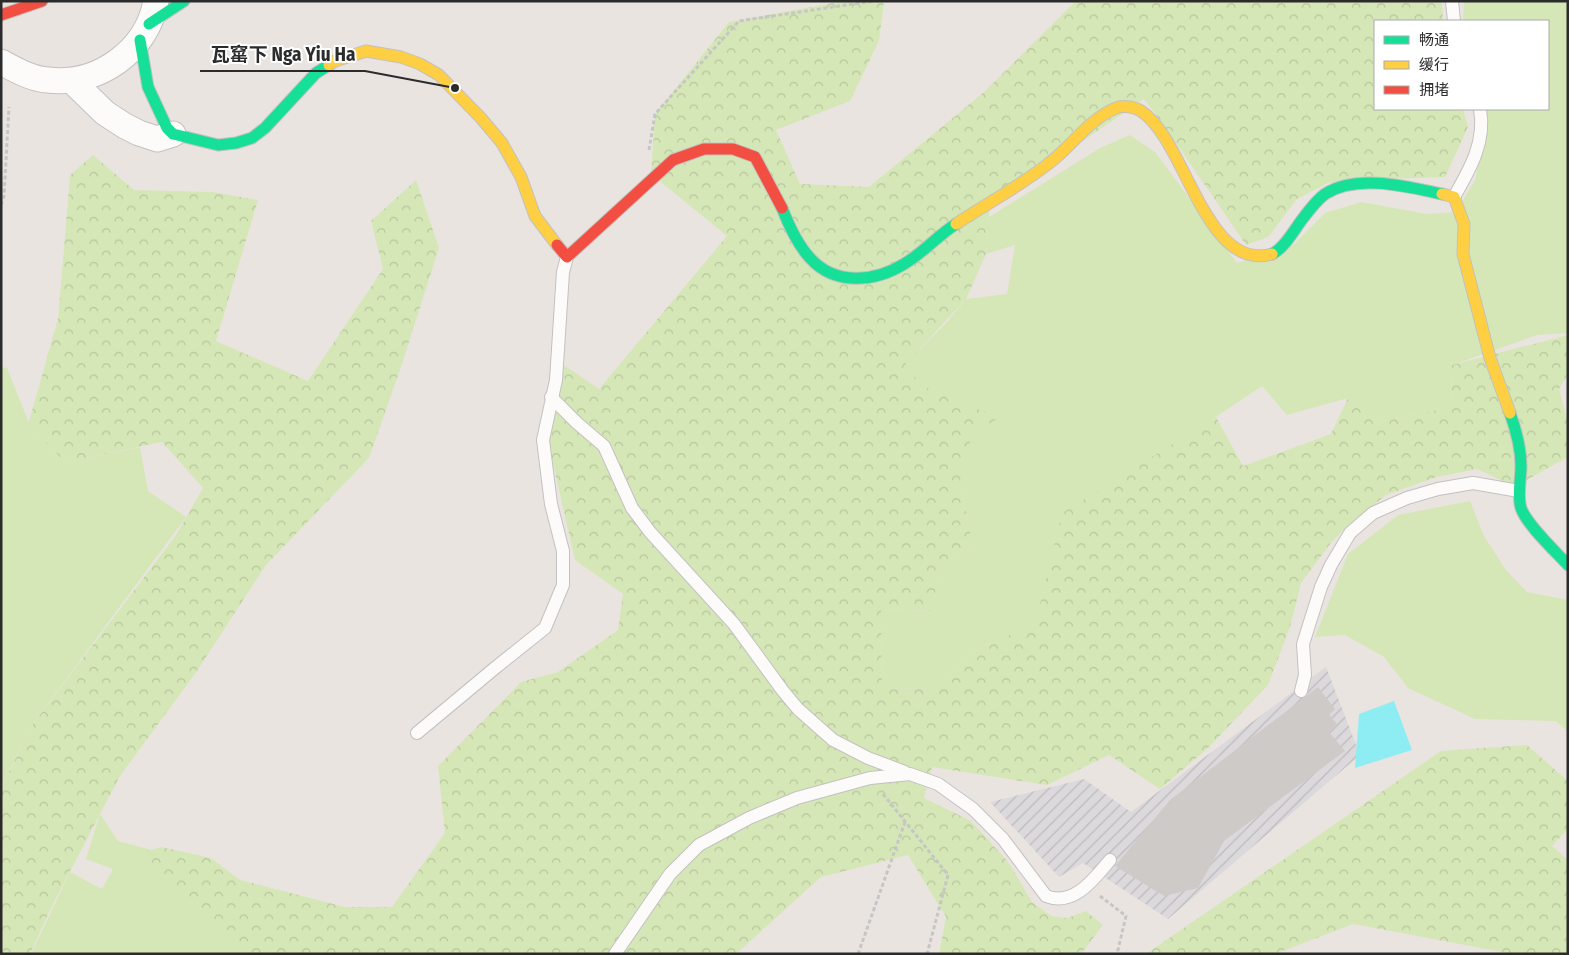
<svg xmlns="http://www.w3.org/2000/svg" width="1569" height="955" viewBox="0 0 1569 955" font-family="'Fira Sans Condensed','Noto Sans SC',sans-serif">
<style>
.industrial{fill:url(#industrial-furrows)}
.grass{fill:#d5e7b6}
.forest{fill:url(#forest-crowns)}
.water{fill:#8eedf2}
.building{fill:#cecac7}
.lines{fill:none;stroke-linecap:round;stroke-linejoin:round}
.lane-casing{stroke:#c3c1c2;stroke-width:14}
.street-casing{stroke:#c3c1c2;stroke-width:27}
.fast-casing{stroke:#c3c1c2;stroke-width:13}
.slow-casing{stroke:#c3c1c2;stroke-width:13}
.jam-casing{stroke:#c3c1c2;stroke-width:13}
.path{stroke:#c6c6c6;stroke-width:3;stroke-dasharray:4 2.5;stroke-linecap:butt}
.lane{stroke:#fcfbfa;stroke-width:12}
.street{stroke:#fcfbfa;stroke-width:25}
.fast{stroke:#16e098;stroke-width:11}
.slow{stroke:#ffcf43;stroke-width:11}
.jam{stroke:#f24e42;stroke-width:11}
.leader{fill:none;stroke:#2b2b2b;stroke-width:2}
.callout-dot{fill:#2b2b2b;stroke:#fff;stroke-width:2}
.callout-label{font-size:19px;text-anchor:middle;font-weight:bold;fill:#2b2b2b;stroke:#fff;stroke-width:4;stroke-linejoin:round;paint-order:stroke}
</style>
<defs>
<pattern id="industrial-furrows" width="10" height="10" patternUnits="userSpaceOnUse" patternTransform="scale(1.25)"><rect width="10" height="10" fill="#dcd9dc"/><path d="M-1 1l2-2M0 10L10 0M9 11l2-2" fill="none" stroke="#bdbabd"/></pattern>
<pattern id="forest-crowns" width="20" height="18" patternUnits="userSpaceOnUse" patternTransform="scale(1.25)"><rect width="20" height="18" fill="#d5e7b6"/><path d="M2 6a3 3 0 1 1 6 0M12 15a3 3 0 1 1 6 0" fill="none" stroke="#b7c69d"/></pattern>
</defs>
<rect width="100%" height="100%" fill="#eae4e0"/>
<!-- industrial -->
<polygon class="industrial" points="1326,667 1360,755 1168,919 1083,863 1059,877 990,802 1084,779 1131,812"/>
<!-- grass -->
<g class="grass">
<polygon points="1464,1 1568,1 1568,333 1537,335 1452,365 1451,407 1375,423 1348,398 1287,415 1262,386 1147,463 1054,570 1035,625 980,647 931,689 882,688 881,609 931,611 942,565 973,548 960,481 932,394 903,366 948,321 966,299 1007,294 1015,245 986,254 989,217 1100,148 1130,135 1156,153 1237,263 1294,244 1325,213 1361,202 1427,214 1456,212 1475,180 1487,122 1483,109 1548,109 1548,21 1463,21"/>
<polygon points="1,367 7,368 31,428 65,462 140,447 148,491 186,517 33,724 1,787"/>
<polygon points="1470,501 1484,536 1506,570 1527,592 1568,600 1568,732 1556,721 1475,719 1408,688 1384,657 1345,635 1315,637 1348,554 1398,515"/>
<polygon points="100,814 118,841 152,850 308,954 31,954 70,872 102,889 113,869 86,859"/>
</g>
<!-- forest -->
<g class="forest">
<polygon points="843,1 884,1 879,41 850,101 776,130 800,184 869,187 983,93 1076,1 1442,1 1443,21 1375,21 1375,109 1463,109 1468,127 1445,177 1356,180 1328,183 1297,199 1268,237 1246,245 1165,127 1144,99 990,205 986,254 966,299 904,366 925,387 999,418 972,434 960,481 973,548 942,565 931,611 881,609 882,688 931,689 980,647 1035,625 1062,513 1216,417 1243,466 1331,434 1348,398 1375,423 1451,407 1452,365 1568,335 1568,374 1559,389 1568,423 1568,457 1523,482 1509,484 1477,469 1437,477 1386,495 1345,528 1330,544 1301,583 1290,627 1268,685 1207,749 1160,789 1109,755 1047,785 932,767 924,798 971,821 1009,863 1032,902 1051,916 1067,918 1086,911 1103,925 1081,954 939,954 946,917 908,855 821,877 736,954 251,954 193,907 133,855 161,847 211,858 240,880 345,907 392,907 445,833 438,766 521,682 558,672 618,630 623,594 575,560 549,446 561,363 599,389 727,236 651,174 655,114 729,22"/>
<polygon points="93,155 134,190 213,192 258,200 216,341 308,381 383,269 371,221 416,180 439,248 401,367 369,458 266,565 197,671 120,776 53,904 30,954 1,954 1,788 33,724 176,535 203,488 162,442 65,462 28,425 58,319 70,175"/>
<polygon points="1527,745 1568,781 1568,829 1552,846 1568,860 1568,954 1513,954 1353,924 1275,954 1146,954 1441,751"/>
</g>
<!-- water -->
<polygon class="water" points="1394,701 1412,750 1355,768 1359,714"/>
<!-- building -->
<polygon class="building" points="1318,687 1335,709 1329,715 1337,724 1329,732 1345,751 1224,841 1198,888 1164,896 1115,866 1170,800"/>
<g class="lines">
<defs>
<g id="lane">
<polyline points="1452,1 1454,21"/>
<path d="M1454,197c16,-28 32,-55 26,-88"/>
<polyline points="551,397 577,423 604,446 632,508 650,532 734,624 783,691 798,709 833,740 868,758 905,772"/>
<polyline points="1301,691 1305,675 1303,644 1321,587 1331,565 1350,533 1373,513 1407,498 1438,489 1473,483 1519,491"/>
<polyline points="417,733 495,668 545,628 563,585 563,551 551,504 543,440 556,380 563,272 567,257"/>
<path d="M615,954l55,-80 29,-29 50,-27 48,-20 73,-20 40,-4 28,10 35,25 30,30 43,57c28,11 48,-17 64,-36"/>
</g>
<g id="street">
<path d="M1,62c15,8 30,17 47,18 50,6 99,-29 108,-79"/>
<polyline points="72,81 105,113 125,126 139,133 157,139 173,134"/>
</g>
<g id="fast">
<polyline points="149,24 184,1"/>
<polyline points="140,40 148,87 167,128 173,134 218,145 236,143 252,138 265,128 316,73 329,65"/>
<path d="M782,208c7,18 15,36 28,50 25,28 65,24 94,6 19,-11 33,-28 52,-40"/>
<path d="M1272,254c13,-6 23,-26 32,-37 6,-8 13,-17 21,-23 32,-21 84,-7 117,0"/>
<path d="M1510,413c6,17 11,35 11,53 0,14 -4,29 0,42 5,16 35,44 47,57"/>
</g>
<g id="slow">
<polyline points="329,65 335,61 366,51 401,57 420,64 439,75 480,117 502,143 521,177 535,216 557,245"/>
<polyline points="1442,194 1454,197 1464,224 1463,254 1490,358 1510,413"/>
<path d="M956,224c30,-20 64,-38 92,-60 23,-17 41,-45 68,-56 7,-3 19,-1 25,3 45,29 64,162 131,143"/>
</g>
<g id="jam">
<polyline points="1,15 42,1"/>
<polyline points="557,245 567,257 673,160 704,149 733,149 755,157 782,208"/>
</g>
</defs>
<!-- lane casing -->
<use href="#lane" class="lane-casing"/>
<!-- street casing -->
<use href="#street" class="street-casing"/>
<!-- fast casing -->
<use href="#fast" class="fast-casing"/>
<!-- slow casing -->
<use href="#slow" class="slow-casing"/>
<!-- jam casing -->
<use href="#jam" class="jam-casing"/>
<!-- path -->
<g class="path">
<polyline points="649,150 655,114 739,21 873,1"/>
<polyline points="1,205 4,196 9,107"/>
<polyline points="883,794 948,875 927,954"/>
<polyline points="1100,896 1126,916 1117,954"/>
<polyline points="858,954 905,822"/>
</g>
<!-- lane -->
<use href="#lane" class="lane"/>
<!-- street -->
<use href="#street" class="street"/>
<!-- fast -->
<use href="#fast" class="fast"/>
<!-- slow -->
<use href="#slow" class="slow"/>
<!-- jam -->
<use href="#jam" class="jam"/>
</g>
<!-- callouts -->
<path class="leader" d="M455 88L365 71H200"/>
<circle class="callout-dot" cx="455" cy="88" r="5"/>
<g class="callout-label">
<text x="283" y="61">瓦窰下 Nga Yiu Ha</text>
</g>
<!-- border -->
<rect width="1569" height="955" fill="none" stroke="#2b2b2b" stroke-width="5"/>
<!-- legend -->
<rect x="1374" y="20" width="175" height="90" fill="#ffffff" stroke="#aaaaaa"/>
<rect x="1384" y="36" width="25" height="8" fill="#16e098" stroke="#aaaaaa"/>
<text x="1419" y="45" font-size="15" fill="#2b2b2b">畅通</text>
<rect x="1384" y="61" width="25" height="8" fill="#ffcf43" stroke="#aaaaaa"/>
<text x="1419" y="70" font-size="15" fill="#2b2b2b">缓行</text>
<rect x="1384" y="86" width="25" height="8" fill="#f24e42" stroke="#aaaaaa"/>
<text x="1419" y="95" font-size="15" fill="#2b2b2b">拥堵</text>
</svg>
